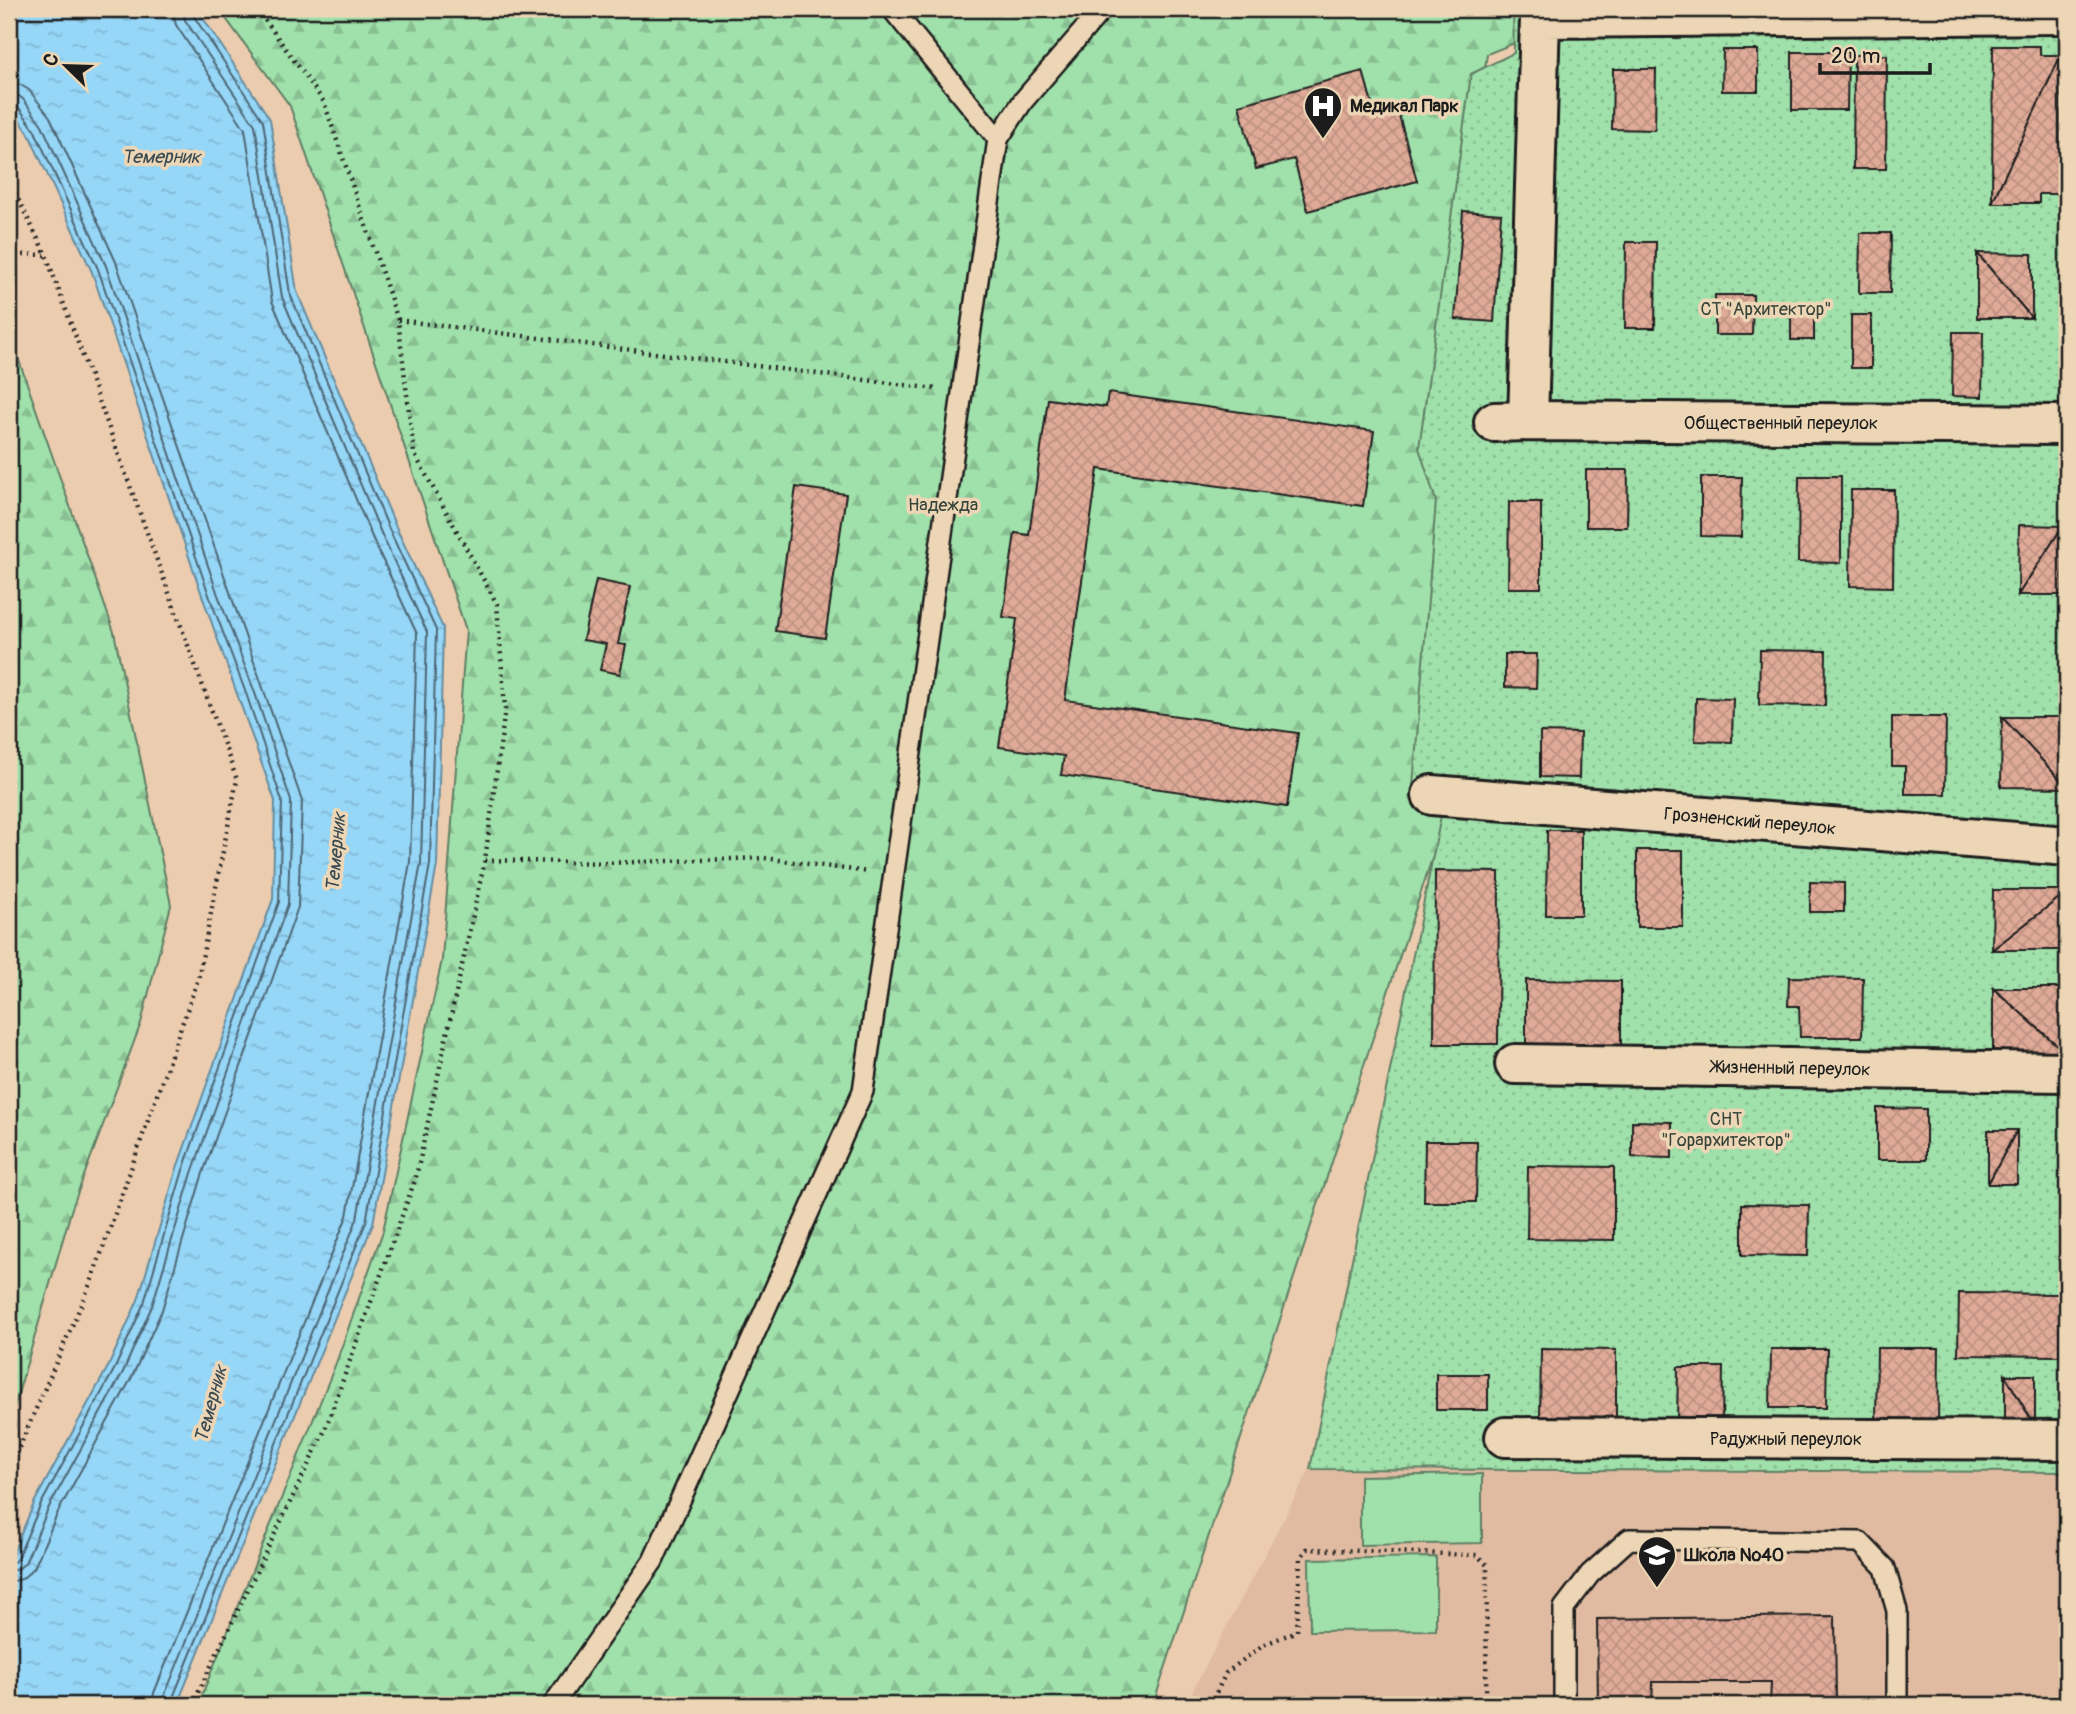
<svg xmlns="http://www.w3.org/2000/svg" width="2076" height="1714" viewBox="0 0 2076 1714" font-family="Pangolin,sans-serif">
<style>
.built{fill:#e0bba2}
.green{fill:#a0e1ab;stroke:#5e7e64;stroke-width:2}
.forest{fill:url(#forest-firs);stroke:#5e7e64;stroke-width:2}
.garden{fill:url(#garden-dots);stroke:#5e7e64;stroke-width:2}
.water{fill:url(#water-ripples);stroke:#658c9f;stroke-width:2}
.lines{fill:none;stroke-linecap:round;stroke-linejoin:round}
.shore{stroke:#4d6674;stroke-width:2}
.building{fill:url(#building-cross-hatch);stroke:#1c1c1c;stroke-width:2}
.service-casing{stroke:#1c1c1c;stroke-width:24}
.minor-casing{stroke:#1c1c1c;stroke-width:44}
.path{stroke:#1c1c1c;stroke-width:4.5;stroke-dasharray:2 5;stroke-linecap:butt}
.service{stroke:#ecd6b5;stroke-width:19}
.minor{stroke:#ecd6b5;stroke-width:38}
.labels{text-anchor:middle;stroke-width:7;stroke-linejoin:round;paint-order:stroke}
.poi-label{font-size:18px;font-weight:bold;fill:#1c1c1c;stroke:#ecd6b5;text-anchor:start}
.park-label{font-size:18px;fill:#364339;stroke:#ecd6b5}
.street-label{font-size:18px;fill:#1c1c1c;stroke:#ecd6b5}
.water-label{font-size:19px;font-style:italic;fill:#3a4a53;stroke:#ecd6b5}
</style>
<defs>
<pattern id="forest-firs" width="22" height="20" patternUnits="userSpaceOnUse" patternTransform="scale(1.75)"><rect width="22" height="20" fill="#a0e1ab"/><path d="M5 1l3.5 6h-7zM16 11l3.5 6h-7z" fill="#89c093"/></pattern>
<pattern id="garden-dots" width="8" height="8" patternUnits="userSpaceOnUse" patternTransform="scale(1.75)"><rect width="8" height="8" fill="#a0e1ab"/><path d="M2 2h.1M6 6h.1" fill="none" stroke="#89c093" stroke-width="1.8" stroke-linecap="round"/></pattern>
<pattern id="water-ripples" width="26" height="14" patternUnits="userSpaceOnUse" patternTransform="scale(1.75)"><rect width="26" height="14" fill="#96d6f7"/><path d="M2 4q2-2 4 0t4 0M15 11q2-2 4 0t4 0" fill="none" stroke="#81b7d3"/></pattern>
<pattern id="building-cross-hatch" width="8" height="8" patternUnits="userSpaceOnUse" patternTransform="scale(1.75)"><rect width="8" height="8" fill="#dfaa98"/><path d="M0 0l8 8M0 8l8-8" fill="none" stroke="#bf9282"/></pattern>
</defs>
<rect width="100%" height="100%" fill="#ecccaf"/>
<filter id="ink" filterUnits="userSpaceOnUse"><feTurbulence type="fractalNoise" baseFrequency=".0143" numOctaves="2"/><feDisplacementMap in="SourceGraphic" scale="14" xChannelSelector="R" yChannelSelector="G"/><feConvolveMatrix kernelMatrix="1 2 1 2 8 2 1 2 1" color-interpolation-filters="sRGB"/></filter>
<g filter="url(#ink)">
<!-- built -->
<polygon class="built" points="1310,1469 2067,1472 2067,1705 1185,1705"/>
<!-- green -->
<g class="green">
<polygon points="1482,1474 1482,1543 1360,1545 1360,1476"/>
<polygon points="1436,1557 1436,1630 1310,1631 1309,1559"/>
</g>
<!-- forest -->
<g class="forest">
<polygon points="219,9 1550,9 1527,38 1487,54 1431,441 1442,485 1447,813 1153,1705 198,1705 336,1363 383,1231 442,960 466,630 290,106"/>
<polygon points="9,332 114,632 171,905 141,1023 72,1208 9,1425"/>
</g>
<!-- garden -->
<polygon class="garden" points="1513,9 2067,9 2067,1472 1310,1469 1442,811 1413,786 1436,501 1419,448 1471,74 1514,53"/>
<!-- water -->
<polygon class="water" points="9,9 197,9 270,119 297,292 396,527 443,628 437,865 373,1224 177,1705 9,1705 9,1562 35,1501 109,1365 138,1300 177,1168 273,899 275,801 204,601 92,272 28,132 9,106"/>
<g class="lines">
<!-- shore -->
<g class="shore">
<polyline points="9,83 19,84 29,90 50,117 116,262 302,801 298,907 202,1176 162,1310 132,1377 58,1512 34,1568 22,1579 9,1582"/>
<polyline points="9,94 16,94 23,99 42,125 106,266 218,595 255,693 291,801 288,904 192,1173 152,1306 123,1372 49,1507 25,1563 18,1569 9,1571"/>
<polyline points="9,102 17,105 34,129 98,269 210,598 247,696 282,801 279,902 183,1170 144,1303 115,1368 41,1504 18,1557 14,1562 9,1562"/>
<polyline points="152,1705 154,1693 347,1216 410,862 417,634 372,537 272,301 245,129 176,25 172,9"/>
<polyline points="163,1705 164,1697 357,1219 421,863 427,632 381,533 282,297 255,125 185,20 182,9"/>
<polyline points="171,1705 172,1700 366,1222 430,864 436,630 389,529 290,294 263,121 193,15 191,9"/>
</g>
</g>
<!-- building -->
<g class="building">
<polygon points="1993,46 2040,46 2040,55 2061,55 1992,203"/>
<polygon points="1723,50 1758,50 1758,91 1722,91"/>
<polygon points="1792,52 1848,52 1847,110 1792,110"/>
<polygon points="1854,55 1887,55 1886,169 1853,169"/>
<polygon points="2061,55 2060,194 2039,194 2039,203 1992,203"/>
<polygon points="1613,69 1656,69 1655,130 1612,129"/>
<polygon points="1363,71 1375,114 1397,108 1417,181 1308,211 1294,159 1256,169 1239,105"/>
<polygon points="1463,211 1501,214 1494,322 1455,319"/>
<polygon points="1860,233 1891,233 1890,293 1859,293"/>
<polygon points="1626,242 1656,242 1655,328 1625,328"/>
<polygon points="1977,253 2032,318 1977,318"/>
<polygon points="1977,253 2032,254 2032,318"/>
<polygon points="1715,295 1753,295 1752,335 1715,335"/>
<polygon points="1791,310 1814,311 1814,340 1791,340"/>
<rect x="1851" y="315" width="20" height="53"/>
<polygon points="1953,332 1983,332 1982,397 1952,396"/>
<polygon points="1108,393 1374,431 1363,506 1098,469 1065,700 1298,733 1287,807 1061,775 1064,756 999,747 1017,619 1003,617 1015,533 1029,535 1048,399 1106,407"/>
<polygon points="1586,470 1628,470 1627,527 1586,527"/>
<polygon points="1799,476 1841,476 1841,563 1798,562"/>
<polygon points="1701,477 1742,477 1741,537 1701,536"/>
<polygon points="796,487 846,494 825,638 775,631"/>
<polygon points="1851,490 1894,490 1893,587 1850,586"/>
<polygon points="1509,502 1541,502 1541,588 1508,588"/>
<polygon points="2019,525 2063,526 2018,595"/>
<polygon points="2063,526 2062,595 2018,595"/>
<polygon points="596,580 630,587 618,644 626,645 620,674 600,670 606,644 583,640"/>
<polygon points="1760,650 1826,651 1825,706 1759,705"/>
<polygon points="1505,654 1537,654 1536,688 1505,687"/>
<polygon points="1696,698 1733,699 1732,742 1695,741"/>
<polygon points="1892,717 1946,717 1945,794 1905,794 1905,766 1892,766"/>
<polygon points="2002,717 2067,787 2067,788 2001,787"/>
<polygon points="2002,717 2067,717 2067,787"/>
<polygon points="1540,732 1580,733 1579,778 1540,777"/>
<polygon points="1547,830 1581,830 1581,915 1546,915"/>
<rect x="1637" y="850" width="46" height="77"/>
<polygon points="1435,871 1499,872 1498,1044 1434,1044"/>
<polygon points="1810,882 1844,883 1844,912 1810,912"/>
<polygon points="1993,890 2067,890 2067,892 1992,950"/>
<polygon points="2067,892 2067,950 1992,950"/>
<polygon points="1789,977 1863,978 1862,1037 1800,1037 1799,1006 1788,1006"/>
<polygon points="1526,980 1621,981 1621,1047 1526,1047"/>
<polygon points="1993,988 2066,1053 1993,1053"/>
<polygon points="1993,988 2067,988 2066,1053"/>
<polygon points="1877,1108 1926,1109 1926,1160 1877,1160"/>
<polygon points="1632,1121 1672,1122 1672,1158 1632,1157"/>
<polygon points="1988,1130 2017,1130 1988,1184"/>
<polygon points="2017,1130 2017,1184 1988,1184"/>
<polygon points="1425,1141 1477,1141 1476,1202 1424,1202"/>
<polygon points="1528,1166 1614,1167 1614,1240 1527,1239"/>
<polygon points="1742,1204 1809,1205 1808,1256 1742,1255"/>
<polygon points="1959,1293 2061,1294 2060,1356 1958,1355"/>
<polygon points="1877,1348 1939,1348 1938,1424 1876,1423"/>
<polygon points="1541,1349 1616,1350 1616,1419 1540,1419"/>
<polygon points="1771,1349 1827,1349 1826,1408 1770,1408"/>
<polygon points="1678,1367 1723,1367 1722,1424 1677,1424"/>
<rect x="1436" y="1374" width="52" height="36"/>
<polygon points="2005,1375 2035,1426 2005,1426"/>
<polygon points="2005,1375 2035,1375 2035,1426"/>
<polygon points="1835,1616 1836,1705 1770,1705 1771,1682 1653,1682 1652,1705 1598,1705 1597,1619"/>
</g>
<g class="lines">
<defs>
<g id="service">
<polyline points="892,9 998,139"/>
<polyline points="553,1705 653,1561 863,1091 998,139 1023,101 1102,9"/>
<polyline points="1564,1705 1564,1608 1590,1574 1629,1539 1860,1542 1885,1568 1897,1611 1897,1705"/>
</g>
<g id="minor">
<polyline points="1528,421 1540,18 2067,14"/>
<polyline points="1494,422 1528,421 2067,425"/>
<polyline points="1432,795 2067,846"/>
<polyline points="1515,1064 2067,1072"/>
<polyline points="1505,1437 2067,1440"/>
</g>
</defs>
<!-- service casing -->
<use href="#service" class="service-casing"/>
<!-- minor casing -->
<use href="#minor" class="minor-casing"/>
<!-- path -->
<g class="path">
<polyline points="9,181 46,255 237,780 198,979 91,1282 9,1471"/>
<polyline points="9,254 45,255"/>
<polyline points="398,320 936,389"/>
<polyline points="485,860 605,863 764,858 868,872"/>
<polyline points="192,1705 325,1430 416,1177 485,860 505,709 497,604 414,453 398,320 324,102 257,9"/>
<polyline points="1210,1705 1226,1673 1263,1645 1297,1631 1300,1558 1307,1549 1477,1555 1487,1565 1486,1705"/>
</g>
<!-- service -->
<use href="#service" class="service"/>
<!-- minor -->
<use href="#minor" class="minor"/>
</g>
</g>
<!-- icons -->
<defs>
<symbol id="hospital-pin" viewBox="-11 -11 22 30"><path d="M0 17L-7.5 6A9.5 9.5 0 1 1 7.5 6Z" fill="#1c1c1c" stroke="#ecd6b5"/><path d="M-5-5h3v3.5h4V-5h3V5h-3V1.5h-4V5h-3Z" fill="#fff"/></symbol>
<symbol id="school-pin" viewBox="-11 -11 22 30"><path d="M0 17L-7.5 6A9.5 9.5 0 1 1 7.5 6Z" fill="#1c1c1c" stroke="#ecd6b5"/><path d="M0-5L7-2L0 1L-7-2ZM-4 1L0 2.5L4 1V4Q0 6-4 4Z" fill="#fff"/></symbol>
</defs>
<g fill-rule="evenodd">
<use href="#hospital-pin" x="1301" y="84" width="44" height="60"/>
<use href="#school-pin" x="1635" y="1533" width="44" height="60"/>
</g>
<g class="labels">
<!-- poi labels -->
<g class="poi-label">
<text x="1350" y="112">Медикал Парк</text>
<text x="1684" y="1561">Школа №40</text>
</g>
<!-- park labels -->
<g class="park-label">
<text x="1766" y="315">СТ "Архитектор"</text>
<text x="943" y="511">Надежда</text>
<text x="1726" y="1125">СНТ<tspan x="1726" dy="21">"Горархитектор"</tspan></text>
</g>
<!-- street labels -->
<g class="street-label">
<text x="1781" y="429">Общественный переулок</text>
<text transform="translate(1750 821) rotate(5)" y="6">Грозненский переулок</text>
<text transform="translate(1791 1068) rotate(1)" y="6">Жизненный переулок</text>
<text x="1786" y="1445">Радужный переулок</text>
</g>
<!-- water labels -->
<g class="water-label">
<text x="161" y="163">Темерник</text>
<text transform="translate(335 852) rotate(-85)" y="7">Темерник</text>
<text transform="translate(210 1404) rotate(-75)" y="7">Темерник</text>
</g>
</g>
<!-- margin -->
<rect width="2076" height="1714" fill="none" stroke="#ecd6b5" stroke-width="35"/>
<rect x="18" y="18" width="2041" height="1679" fill="none" stroke="#1c1c1c" stroke-width="2.5" filter="url(#ink)"/>
<!-- north arrow -->
<g transform="translate(66 66) rotate(293)" stroke="#ecd6b5" stroke-width="5" paint-order="stroke">
<path d="M0-5L12 26L0 18L-12 26Z" fill="#1c1c1c"/>
<text y="-10" font-size="19" font-weight="bold" text-anchor="middle" fill="#1c1c1c">С</text>
</g>
<!-- scale -->
<path d="M1820 63v10h110v-10" fill="none" stroke="#1c1c1c" stroke-width="3.5"/>
<text x="1831" y="63" font-size="21" fill="#1c1c1c" stroke="#ecd6b5" stroke-width="5" paint-order="stroke">20 m</text>
</svg>
